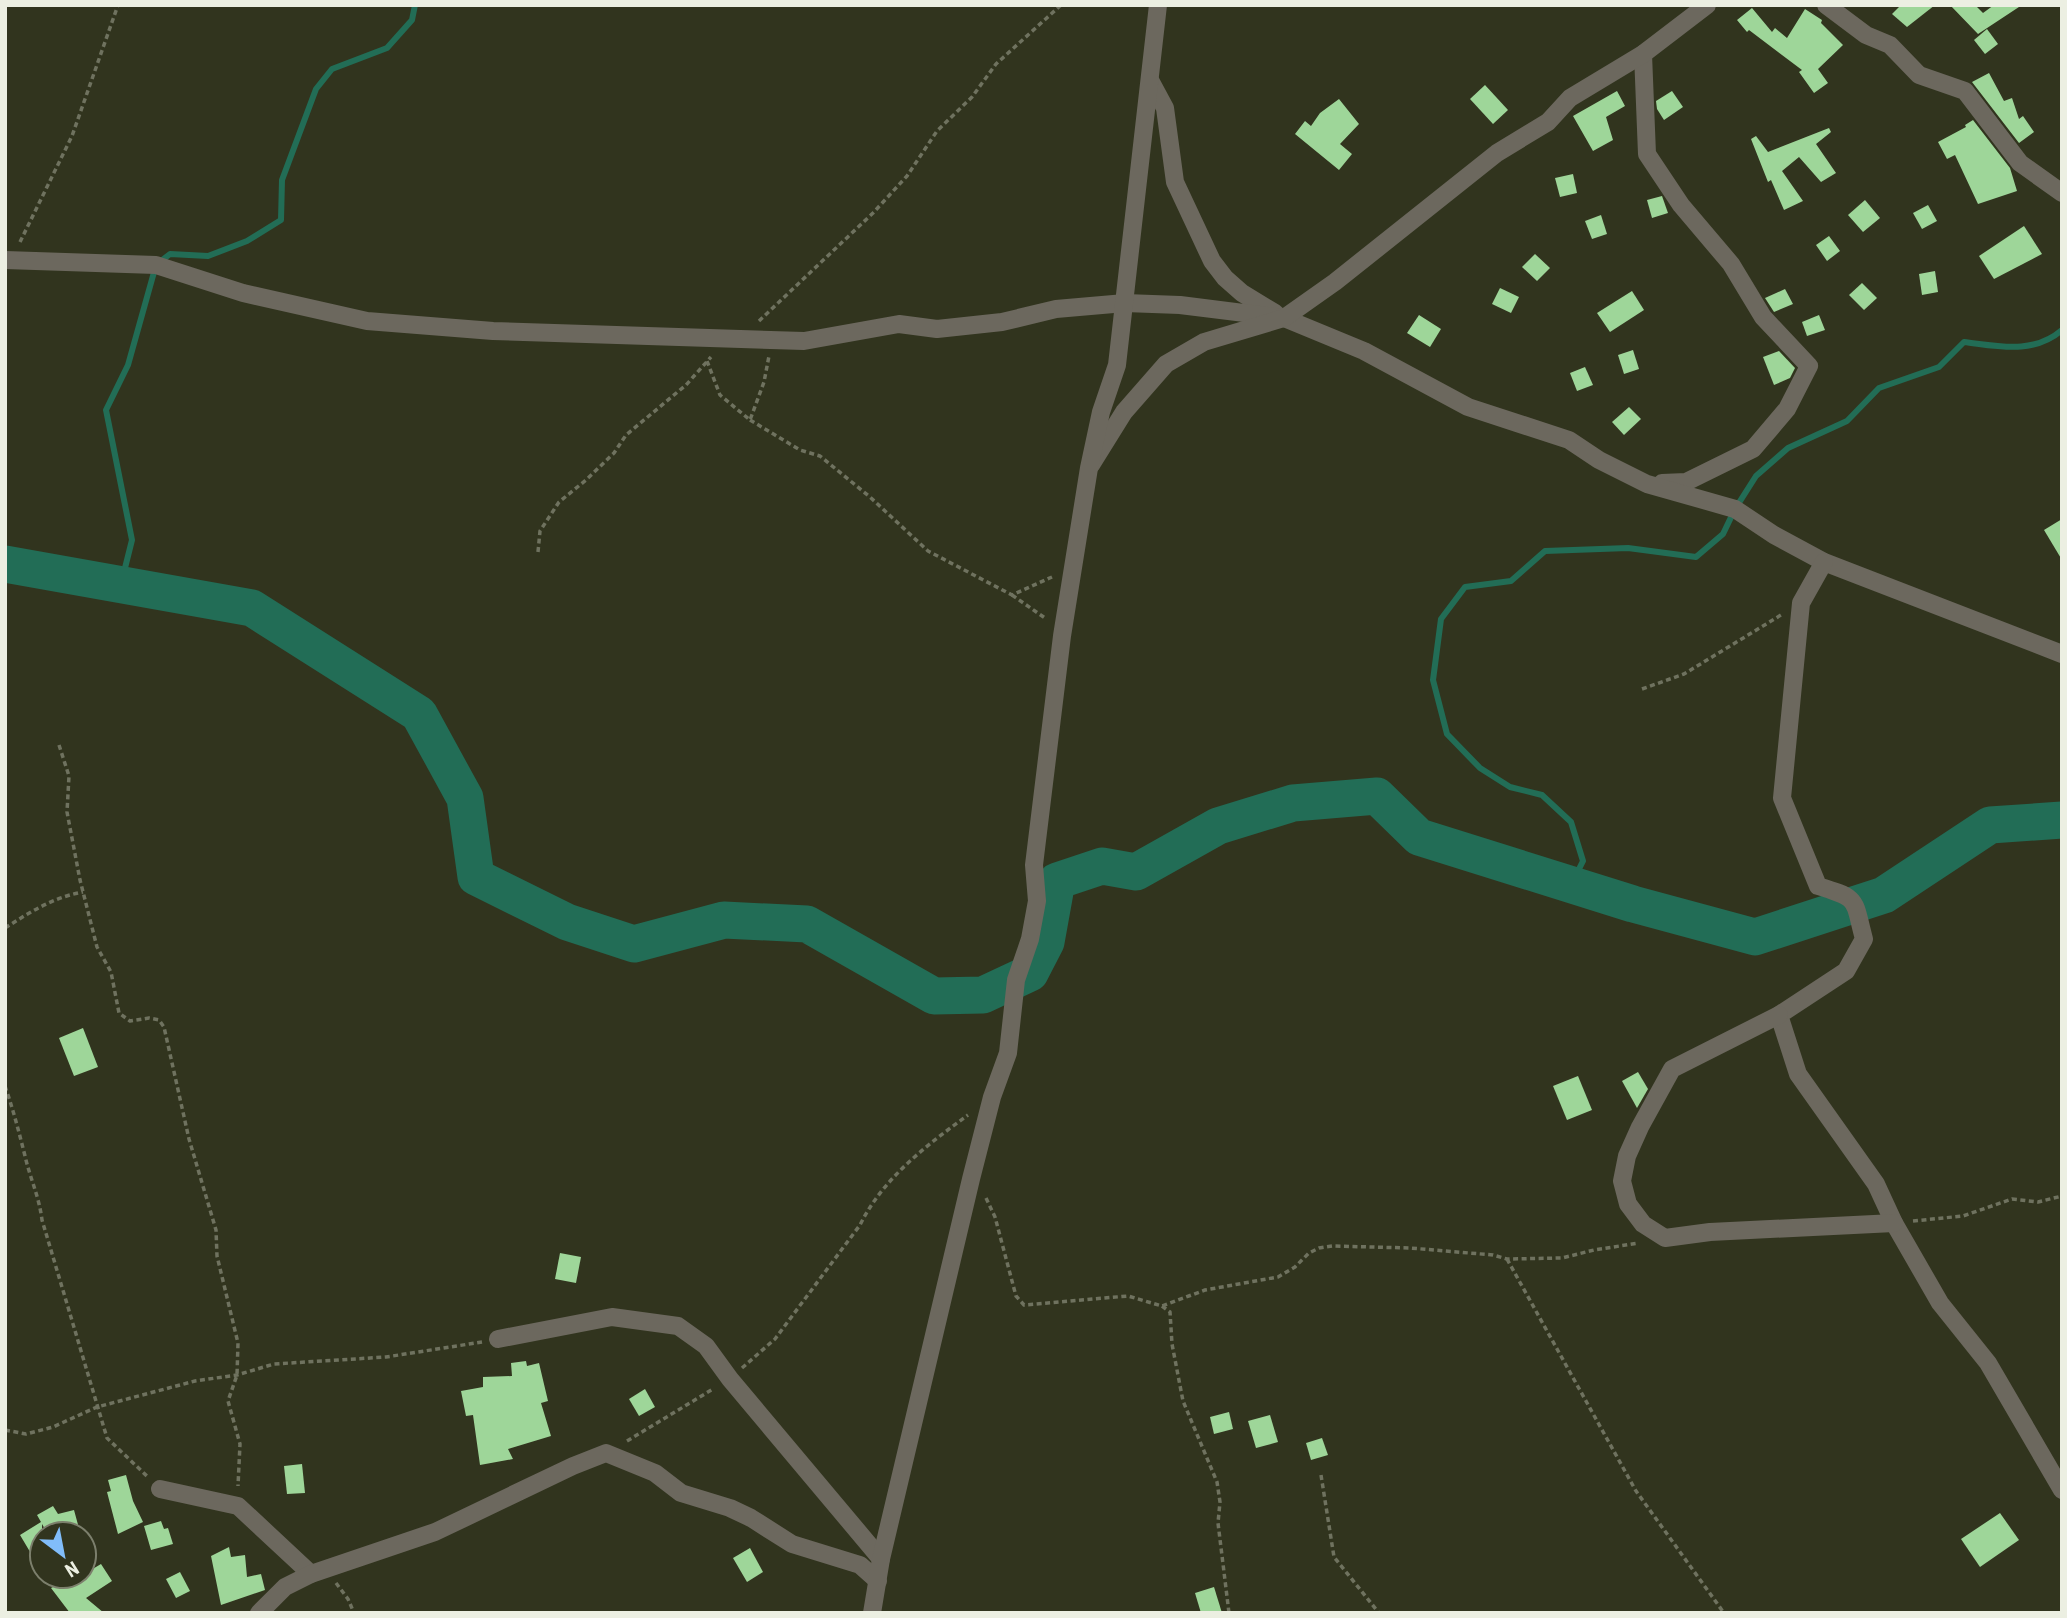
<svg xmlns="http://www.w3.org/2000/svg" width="2067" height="1618" viewBox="0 0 2067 1618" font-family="'Roboto Condensed',sans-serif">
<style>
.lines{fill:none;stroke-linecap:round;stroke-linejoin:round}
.stream{stroke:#226d56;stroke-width:6}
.river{stroke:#226d56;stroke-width:37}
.building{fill:#9ed699}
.path{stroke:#6f725f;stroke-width:3.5;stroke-dasharray:5 3.5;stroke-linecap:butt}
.minor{stroke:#6c685e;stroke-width:18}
.tertiary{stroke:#6c685e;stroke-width:18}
</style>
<rect width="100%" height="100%" fill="#31341e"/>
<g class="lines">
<!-- stream -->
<g class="stream">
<polyline points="121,584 132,540 106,410 128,365 156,265 170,254 208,256 247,241 281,220 282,180 316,89 332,69 387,48 412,20 415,5"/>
<path d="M1571,885l12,-24 -12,-39 -29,-27 -32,-8 -30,-19 -33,-34 -14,-54 8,-61 24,-32 46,-6 34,-30 83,-3 68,9 27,-23 12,-25 21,-33 32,-28 59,-27 32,-33 60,-21 25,-25c34,4 69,13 98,-12"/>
</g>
<!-- river -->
<polyline class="river" points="5,564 252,608 419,714 465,798 476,877 567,922 634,944 724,920 807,924 934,996 983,995 1030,973 1046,942 1057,881 1102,866 1136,872 1218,826 1293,803 1377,796 1419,837 1633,904 1755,937 1884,895 1990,825 2062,820"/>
</g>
<!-- building -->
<g class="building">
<polygon points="1901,5 1935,5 1907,27 1892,14"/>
<polygon points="1950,5 1975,5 1983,13 1994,5 2022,5 1978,34"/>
<polygon points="1752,8 1772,32 1775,28 1787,38 1805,9 1822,20 1821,23 1843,45 1818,69 1828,83 1814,93 1799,72 1802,70 1749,30 1747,32 1737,20"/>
<polygon points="1987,29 1998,44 1985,54 1974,40"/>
<polygon points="1989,73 2004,101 2012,98 2019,119 2023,116 2034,132 2019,143 1972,82"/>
<polygon points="1485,85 1508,110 1493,124 1470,99"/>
<polygon points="1617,91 1625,106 1606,117 1613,140 1593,151 1573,116"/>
<polygon points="1672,91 1683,107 1664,120 1657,109 1656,101"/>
<polygon points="1339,99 1359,124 1340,144 1352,154 1339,170 1295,134 1305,121 1311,126 1320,113"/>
<polygon points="1973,120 2010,168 2017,191 1978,204 1955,155 1947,159 1938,142 1966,127 1965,125"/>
<polygon points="1829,128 1831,132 1816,144 1836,173 1821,182 1799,157 1782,171 1803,201 1784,210 1771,180 1768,182 1751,139 1756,136 1768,152"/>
<polygon points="1573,174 1577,193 1560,197 1555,178"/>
<polygon points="1662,196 1668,213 1652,218 1647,200"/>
<polygon points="1865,200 1880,218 1863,232 1848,215"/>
<polygon points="1928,205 1937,221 1922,229 1913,213"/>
<polygon points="1601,215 1607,234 1592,239 1585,221"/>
<polygon points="2024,226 2042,254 1994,279 1979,256"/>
<polygon points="1829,236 1840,251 1827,261 1816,245"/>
<polygon points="1535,254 1550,268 1537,281 1522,267"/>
<polygon points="1935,271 1938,292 1922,295 1919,274"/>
<polygon points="1862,283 1877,298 1864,310 1849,295"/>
<polygon points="1500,288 1519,297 1511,313 1492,304"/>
<polygon points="1785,289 1793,304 1774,312 1765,298"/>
<polygon points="1632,291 1644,310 1610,332 1597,313"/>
<polygon points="1419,315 1441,329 1430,347 1407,333"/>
<polygon points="1819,315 1825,330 1807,336 1802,322"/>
<polygon points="1633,350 1639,369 1624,374 1618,355"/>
<polygon points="1779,351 1795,368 1790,378 1774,385 1763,357"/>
<polygon points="1585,367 1593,385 1577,391 1570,373"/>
<polygon points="1629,407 1641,419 1624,435 1612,422"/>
<polygon points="2062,519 2062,560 2044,530"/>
<polygon points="83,1028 98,1067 74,1076 59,1038"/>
<polygon points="1638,1072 1648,1089 1637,1108 1622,1081"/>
<polygon points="1578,1076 1592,1110 1567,1120 1553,1086"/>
<polygon points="560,1253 581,1257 576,1283 555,1279"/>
<polygon points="526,1361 527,1366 539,1363 548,1401 541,1403 551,1436 508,1449 513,1459 480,1465 473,1415 466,1416 461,1391 483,1387 483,1377 512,1376 511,1363"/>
<polygon points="645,1389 655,1407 639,1416 629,1399"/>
<polygon points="1229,1412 1233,1429 1214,1434 1210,1417"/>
<polygon points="1270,1415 1278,1442 1256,1448 1248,1421"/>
<polygon points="1322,1438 1328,1455 1311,1460 1306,1443"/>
<polygon points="302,1464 305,1493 287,1494 284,1466"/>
<polygon points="126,1475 133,1501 143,1522 118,1534 107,1492 111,1491 108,1480"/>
<polygon points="53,1506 58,1514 74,1510 80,1532 46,1531 42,1524 42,1572 20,1535 41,1522 37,1515"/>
<polygon points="2000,1513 2019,1540 1980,1567 1961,1539"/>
<polygon points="161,1521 164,1529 168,1528 173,1544 151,1550 144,1526"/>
<polygon points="229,1547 231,1557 245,1555 247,1577 261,1574 265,1590 221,1605 211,1556"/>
<polygon points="750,1548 763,1572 747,1582 733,1558"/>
<polygon points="101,1564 112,1581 86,1598 104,1613 70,1613 51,1588 53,1587 46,1576 70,1576 74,1580"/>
<polygon points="180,1572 190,1591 176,1598 166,1579"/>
<polygon points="1214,1587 1222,1613 1201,1613 1195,1593"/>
</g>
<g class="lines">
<!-- path -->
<g class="path">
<polyline points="20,242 72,136 118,5"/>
<polyline points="759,321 873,213 907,176 937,131 972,97 996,64 1061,5"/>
<polyline points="707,361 720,395 750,420 764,382 769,356"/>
<polyline points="750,420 800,450 820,456 870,497 928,551 1012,595 1052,577"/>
<polyline points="538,552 540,531 559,502 586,480 614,453 626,435 686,385 711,357"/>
<polyline points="1012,595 1045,618"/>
<polyline points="1642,689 1684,674 1781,615"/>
<polyline points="59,745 69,776 67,812 80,880 97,947 111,972 119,1013 130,1021 149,1018 159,1020 164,1027 189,1139 216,1230 217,1256 238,1343 237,1375 228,1401 240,1444 238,1486"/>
<path d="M5,928c25,-16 49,-31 78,-36"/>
<path d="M5,1086c8,23 14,46 20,70 5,22 14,40 17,64l65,218 42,40"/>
<polyline points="986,1198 995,1217 1016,1296 1024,1305 1128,1296 1162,1306 1205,1290 1278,1277 1295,1267 1309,1253 1319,1248 1332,1246 1410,1248 1493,1255 1507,1259 1562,1258 1594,1250 1639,1243"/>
<polyline points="1913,1221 1963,1216 2012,1199 2038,1202 2062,1196"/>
<polyline points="1507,1259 1636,1491 1724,1613"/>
<polyline points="1162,1306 1170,1312 1172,1344 1183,1401 1217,1482 1220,1502 1218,1523 1229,1613"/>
<path d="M742,1368l33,-29 85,-114c23,-47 67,-80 108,-110"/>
<polyline points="5,1430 26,1434 53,1427 97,1407 195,1381 237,1375 274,1364 386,1357 482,1342"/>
<polyline points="627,1441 713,1389"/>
<polyline points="1321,1475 1334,1557 1379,1613"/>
<polyline points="336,1583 348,1599 354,1613"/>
</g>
<!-- minor -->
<g class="minor">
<polyline points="1826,5 1866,35 1890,45 1919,75 1965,91 2020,163 2062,193"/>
<polyline points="1643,54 1647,154 1681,205 1731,264 1763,317 1809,366 1787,409 1753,449 1686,482 1662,483"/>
<polyline points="1151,82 1165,108 1175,182 1212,261 1225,278 1242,293 1275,313"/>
<polyline points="5,260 156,265 243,293 367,321 493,331 804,341 899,324 937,329 1002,322 1056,309 1125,303 1180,305 1284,318 1364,351 1468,407 1569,440 1599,460 1647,484 1735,509 1774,535 1824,562 2062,654"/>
<polyline points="1091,465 1124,412 1166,364 1204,342 1284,318 1335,282 1497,153 1548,122 1570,98 1643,54 1707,5"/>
<path d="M1824,562l-23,41 -19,195 36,88c42,13 35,12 46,53l-18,32 -67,44 19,59 78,110 18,39 46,80 48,60 74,127"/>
<polyline points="1779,1015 1672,1069 1640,1127 1627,1156 1622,1181 1628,1204 1643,1224 1665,1238 1710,1232 1894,1223"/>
<polyline points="498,1339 612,1317 678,1326 706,1346 730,1379 881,1559"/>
<polyline points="160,1489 238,1506 311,1574"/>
<polyline points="259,1613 285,1587 311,1574 435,1532 573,1466 606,1453 655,1473 681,1493 730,1508 751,1518 792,1544 860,1565 878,1581"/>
</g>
<!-- tertiary -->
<polyline class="tertiary" points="872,1613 881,1559 971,1179 992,1097 1008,1053 1016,980 1030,939 1037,901 1034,865 1062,636 1089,468 1101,412 1117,365 1158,5"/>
</g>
<!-- border -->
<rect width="2067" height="1618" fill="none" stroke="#ecefe2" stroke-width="14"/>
<!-- north arrow -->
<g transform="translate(63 1555) rotate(148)"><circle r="33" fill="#31341e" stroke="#7c7f6c" stroke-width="2"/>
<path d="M0-5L12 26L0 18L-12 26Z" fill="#81bdfa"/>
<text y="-10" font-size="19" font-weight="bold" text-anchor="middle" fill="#ecefe2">N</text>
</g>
</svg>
